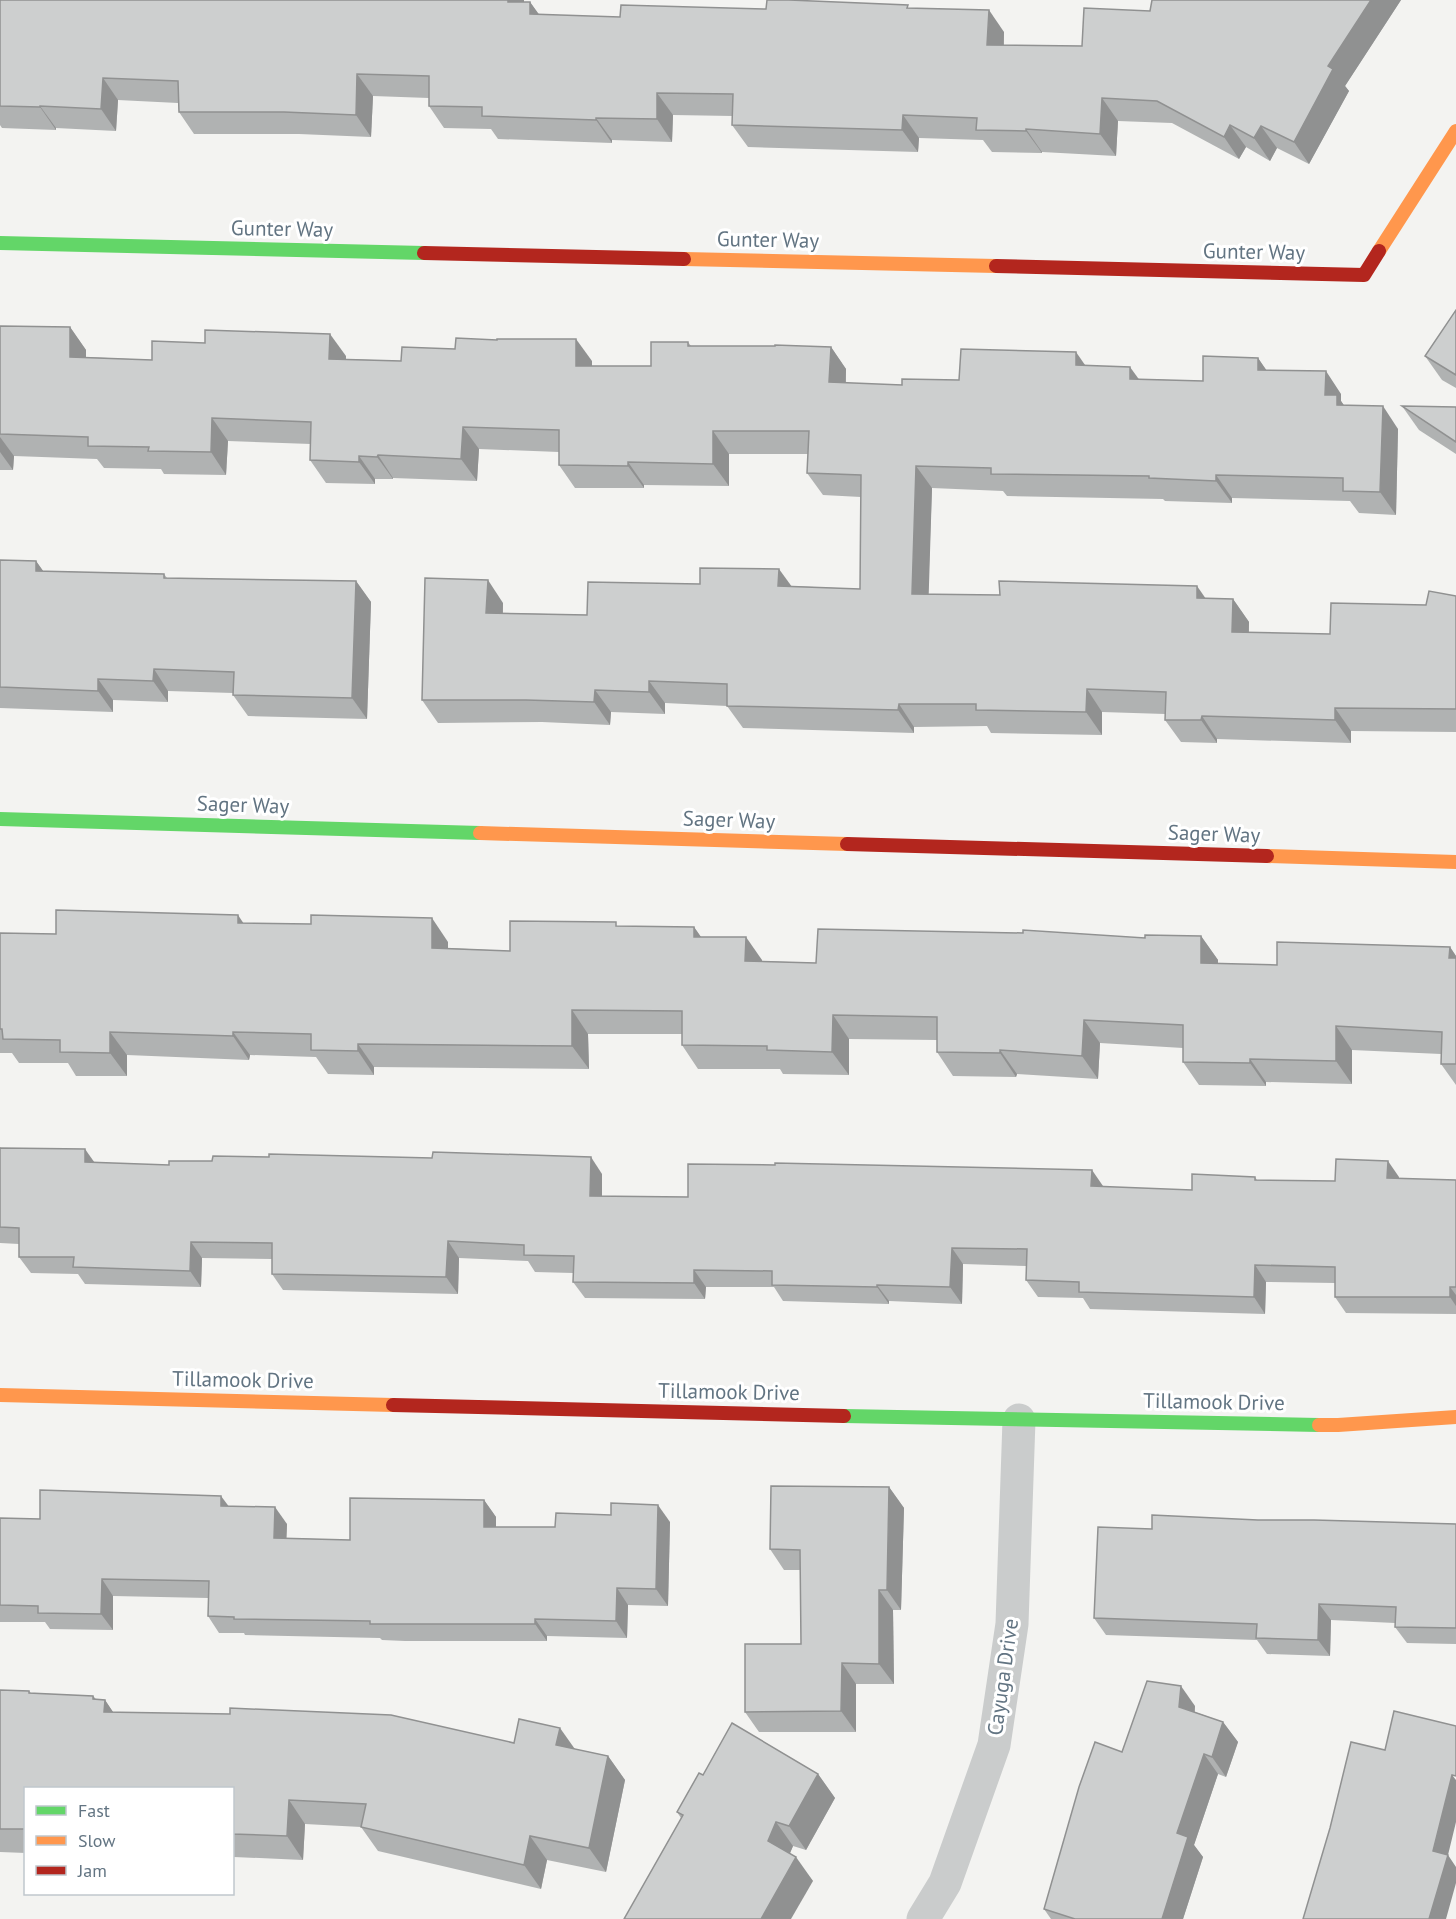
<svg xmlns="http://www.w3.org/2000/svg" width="1456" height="1919" viewBox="0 0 1456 1919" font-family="'PT Sans',sans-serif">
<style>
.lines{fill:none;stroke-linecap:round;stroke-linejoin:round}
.street{stroke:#cacccc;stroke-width:33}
.fast{stroke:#63d668;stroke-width:14}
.slow{stroke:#ff974d;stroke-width:14}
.jam{stroke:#b3261e;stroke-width:14}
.wall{fill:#b0b2b2}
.shaded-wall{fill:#909191}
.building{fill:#cdcfcf;stroke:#909191;stroke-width:1.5}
.labels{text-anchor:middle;stroke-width:6;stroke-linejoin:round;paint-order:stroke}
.street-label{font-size:21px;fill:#627482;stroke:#fff}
</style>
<rect width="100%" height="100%" fill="#f3f3f1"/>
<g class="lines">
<!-- street -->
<polyline class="street" points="923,1919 945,1883 994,1745 1012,1624 1019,1420"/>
<!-- fast -->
<g class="fast">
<polyline points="0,243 424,253"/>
<polyline points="0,819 480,833"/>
<polyline points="844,1416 1319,1425"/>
</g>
<!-- slow -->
<g class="slow">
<polyline points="1379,251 1456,131"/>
<polyline points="684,259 996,266"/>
<polyline points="480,833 847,844"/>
<polyline points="1267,856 1456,862"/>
<polyline points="0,1395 393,1405"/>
<polyline points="1319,1425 1338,1425 1456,1417"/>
</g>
<!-- jam -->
<g class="jam">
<polyline points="424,253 684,259"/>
<polyline points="996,266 1364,275 1379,251"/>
<polyline points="847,844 1267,856"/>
<polyline points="393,1405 844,1416"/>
</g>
</g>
<!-- wall -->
<g class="wall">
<polygon points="0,0 524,0 524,2 530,2 539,15 620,17 766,9 909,8 1004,32 1004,45 1082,46 1150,11 1152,0 1401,0 1345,86 1349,91 1309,164 1277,148 1270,161 1246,147 1239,159 1172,123 1118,121 1116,156 1042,152 1042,153 992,152 983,140 919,138 918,152 748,147 732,125 733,116 673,115 672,142 612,140 612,143 498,139 491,129 444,128 429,106 429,98 373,96 371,137 299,134 194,134 179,112 178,103 118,100 116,131 56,128 56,130 2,128 0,125"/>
<polygon points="1456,310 1456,388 1442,380 1425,356"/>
<polygon points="0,326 70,327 86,350 86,357 152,360 346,356 346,359 401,361 592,361 592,366 651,366 688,342 691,346 831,347 846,369 846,383 902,385 959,380 1086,366 1139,379 1203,381 1258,358 1266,370 1341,394 1341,401 1344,406 1398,429 1396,515 1359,513 1350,501 1232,498 1232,503 1165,501 1163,499 1007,496 1003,491 932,488 928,594 1233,599 1249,622 1249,633 1330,634 1456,596 1456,732 1351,731 1351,743 1217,739 1217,743 1181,742 1165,720 1165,714 1102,712 1102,735 991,733 987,726 914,727 914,733 743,728 727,706 665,703 665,714 611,712 610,725 542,722 438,723 422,700 503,603 503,613 587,615 791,586 860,589 861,497 823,495 807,473 808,454 729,454 729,486 644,485 644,488 575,488 559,465 559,452 479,449 477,481 393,478 393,479 375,479 375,484 326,483 310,460 311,444 228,441 226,475 164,474 161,469 104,468 97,459 14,456 13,470 0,470"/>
<polygon points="1402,406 1456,407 1456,454 1419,430"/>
<polygon points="0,560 36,561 43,571 164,574 167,578 356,581 371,602 367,719 248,716 233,695 233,693 168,691 168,702 113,700 113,712 0,708"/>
<polygon points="244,923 448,942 448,948 510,951 619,926 694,927 701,937 762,960 762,961 816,963 1145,938 1201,936 1218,960 1218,964 1277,965 1450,947 1456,956 1456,1085 1441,1064 1441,1054 1352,1050 1352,1084 1266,1082 1266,1086 1199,1085 1183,1062 1183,1048 1100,1043 1098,1079 1017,1074 1016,1077 953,1076 937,1052 937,1040 849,1039 849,1075 783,1074 780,1069 698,1069 682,1045 682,1034 588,1034 589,1069 374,1067 374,1075 328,1074 316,1057 250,1055 249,1060 127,1055 127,1076 76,1076 68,1063 19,1063 12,1053 0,1053 0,933 56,934"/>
<polygon points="0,1147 1,1148 95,1163 169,1165 602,1174 602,1196 688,1197 1103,1187 1192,1190 1255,1177 1257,1180 1335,1181 1399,1177 1399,1179 1456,1180 1456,1314 1346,1313 1335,1297 1335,1283 1266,1282 1265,1314 1090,1309 1083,1298 1038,1297 1026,1280 1027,1266 963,1264 962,1304 889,1301 889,1304 783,1301 774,1287 706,1287 705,1299 585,1298 573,1282 573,1273 535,1272 528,1261 459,1258 458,1294 283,1290 272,1274 272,1259 202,1258 201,1287 85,1284 78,1274 31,1273 19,1257 19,1244 0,1243"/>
<polygon points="889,1487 904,1508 901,1610 893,1610 894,1684 856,1684 856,1732 759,1732 745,1712 801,1644 801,1570 784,1570 770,1549"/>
<polygon points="484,1500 496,1517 496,1527 555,1527 670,1522 668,1606 628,1605 627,1638 547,1636 547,1641 405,1641 382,1640 380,1638 245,1635 244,1633 219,1633 208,1616 208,1598 113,1596 113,1630 50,1629 45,1622 0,1622 0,1518 40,1519 229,1506 287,1524 286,1538 350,1540"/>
<polygon points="1258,1520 1456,1524 1456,1644 1407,1643 1395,1627 1395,1623 1331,1620 1330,1656 1267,1654 1257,1640 1106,1635 1094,1618 1152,1529"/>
<polygon points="0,1690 29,1691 31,1693 93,1696 96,1699 105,1700 113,1712 514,1743 575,1749 608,1756 625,1780 606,1872 547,1860 541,1889 378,1851 361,1827 305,1824 303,1860 234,1857 234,1861 232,1861 232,1788 26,1788 26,1853 0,1852"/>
<polygon points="1195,1706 1195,1712 1223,1722 1238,1742 1226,1777 1218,1774 1194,1845 1203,1857 1183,1919 1051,1919 1044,1909 1122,1752"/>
<polygon points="818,1774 835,1798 806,1850 793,1846 790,1853 813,1881 681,1818 677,1812 703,1775"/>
</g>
<!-- shaded-wall -->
<g class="shaded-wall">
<polygon points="508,0 524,0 524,24 508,2"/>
<polygon points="1371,0 1401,0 1345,86 1349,91 1309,164 1294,142 1328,66"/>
<polygon points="530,2 546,24 530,14"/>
<polygon points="989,10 1004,32 1003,67 987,45"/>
<polygon points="357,74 373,96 371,137 356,115"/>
<polygon points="103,78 118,100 116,131 101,109"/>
<polygon points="657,93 673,115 672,142 657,119"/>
<polygon points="1102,98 1118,121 1116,156 1100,134"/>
<polygon points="40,106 56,128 56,130 40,107"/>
<polygon points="903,115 919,138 918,152 902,130"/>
<polygon points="596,118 612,140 612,143 596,120"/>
<polygon points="1230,125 1246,147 1239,159 1224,137"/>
<polygon points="1261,126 1277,148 1270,161 1254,138"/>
<polygon points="1026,129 1042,152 1042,153 1026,131"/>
<polygon points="70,327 86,350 86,379 70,357"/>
<polygon points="330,334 346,356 345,382 329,359"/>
<polygon points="576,339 592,361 592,389 576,366"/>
<polygon points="831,347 846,369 845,405 829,382"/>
<polygon points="1076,352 1092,375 1076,365"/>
<polygon points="1258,358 1274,381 1258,370"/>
<polygon points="1130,367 1146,389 1130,379"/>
<polygon points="1326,371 1341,394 1341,401 1353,418 1325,395"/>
<polygon points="1383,406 1398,429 1396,515 1380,492"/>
<polygon points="212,418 228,441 226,475 211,452"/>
<polygon points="463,427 479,449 477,481 461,459"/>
<polygon points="713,431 729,454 729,486 713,464"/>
<polygon points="0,437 14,456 13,470 0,452"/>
<polygon points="378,455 393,478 393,479 377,457"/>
<polygon points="359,456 375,479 375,484 359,462"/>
<polygon points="628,462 644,485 644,488 628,466"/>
<polygon points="916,466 932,488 928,616 912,594"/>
<polygon points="1216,475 1232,498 1232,503 1216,481"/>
<polygon points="36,561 51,582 36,571"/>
<polygon points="779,569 795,591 778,586"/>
<polygon points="488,580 503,603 502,635 486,613"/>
<polygon points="356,581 371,602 367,719 352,698"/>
<polygon points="1197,586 1213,609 1197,598"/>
<polygon points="1233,599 1249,622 1248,655 1232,632"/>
<polygon points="154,669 168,691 168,702 153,681"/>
<polygon points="98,679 113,700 113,712 98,691"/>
<polygon points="649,681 665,703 665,714 649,692"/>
<polygon points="1087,689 1102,712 1102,735 1086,712"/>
<polygon points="595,690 611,712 610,725 594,702"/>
<polygon points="899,704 914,727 914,733 898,710"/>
<polygon points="1335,708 1351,731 1351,743 1335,720"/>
<polygon points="1202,716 1217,739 1217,743 1201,720"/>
<polygon points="238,915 254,939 238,923"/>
<polygon points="432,918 448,942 448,971 432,948"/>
<polygon points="694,927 710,950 694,937"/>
<polygon points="1201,936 1218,960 1217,987 1201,963"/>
<polygon points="746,937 762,960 762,984 745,961"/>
<polygon points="1450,947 1456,956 1456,967 1449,958"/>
<polygon points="572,1010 588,1034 589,1069 572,1046"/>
<polygon points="833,1015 849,1039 849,1075 832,1052"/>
<polygon points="1084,1020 1100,1043 1098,1079 1082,1056"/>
<polygon points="1336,1026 1352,1050 1352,1084 1336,1061"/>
<polygon points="110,1032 127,1055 127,1076 110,1053"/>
<polygon points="233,1032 250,1055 249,1060 233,1036"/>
<polygon points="358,1044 374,1067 374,1075 358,1051"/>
<polygon points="1000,1050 1017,1074 1016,1077 1000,1053"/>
<polygon points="1250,1059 1266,1082 1266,1086 1250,1063"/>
<polygon points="85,1149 97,1166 85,1162"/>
<polygon points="591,1157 602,1174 602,1212 590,1196"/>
<polygon points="1388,1161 1399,1177 1399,1195 1387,1178"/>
<polygon points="1092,1170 1103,1186 1091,1186"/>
<polygon points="448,1241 459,1258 458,1294 446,1277"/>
<polygon points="191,1242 202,1258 201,1287 190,1271"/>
<polygon points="952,1248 963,1264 962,1304 950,1287"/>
<polygon points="1255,1265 1266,1282 1265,1314 1254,1297"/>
<polygon points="694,1270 706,1287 705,1299 694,1283"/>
<polygon points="877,1285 889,1301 889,1304 877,1287"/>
<polygon points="1450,1287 1456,1295 1456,1306 1450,1297"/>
<polygon points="889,1487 904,1508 901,1610 887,1590"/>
<polygon points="221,1496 233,1512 221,1506"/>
<polygon points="484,1500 496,1517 496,1543 484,1527"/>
<polygon points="658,1505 670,1522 668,1606 656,1589"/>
<polygon points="275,1507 287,1524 286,1555 274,1538"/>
<polygon points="102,1579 113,1596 113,1630 101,1614"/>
<polygon points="617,1588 628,1605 627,1638 616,1621"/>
<polygon points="879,1590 893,1610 894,1684 879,1664"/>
<polygon points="1319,1604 1331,1620 1330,1656 1318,1640"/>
<polygon points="535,1619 547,1636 547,1641 535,1624"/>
<polygon points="842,1663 856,1684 856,1732 841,1711"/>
<polygon points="1181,1686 1195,1706 1193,1727 1179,1707"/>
<polygon points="93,1696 104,1712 105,1700 121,1724 121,1736 93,1699"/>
<polygon points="1223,1722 1238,1742 1226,1777 1212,1757"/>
<polygon points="560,1728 577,1752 556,1745"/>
<polygon points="1204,1754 1218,1774 1194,1845 1203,1857 1183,1919 1162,1919 1177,1833"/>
<polygon points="608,1756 625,1780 606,1872 589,1848"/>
<polygon points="818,1774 835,1798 806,1850 789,1826"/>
<polygon points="1452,1775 1456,1780 1456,1822 1448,1855 1456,1867 1456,1883 1446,1919 1429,1919 1433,1851"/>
<polygon points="289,1800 305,1824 303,1860 287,1836"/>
<polygon points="776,1822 793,1846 785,1865 768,1841"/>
<polygon points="530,1836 547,1860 541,1889 524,1865"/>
<polygon points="796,1857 813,1881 791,1919 761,1919"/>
</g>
<!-- building -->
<g class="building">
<polygon points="0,0 508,0 508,2 530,2 530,14 620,17 621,5 766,9 767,0 789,0 908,5 907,8 989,10 987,45 1082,46 1084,8 1150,11 1152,0 1371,0 1328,66 1333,69 1294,142 1261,126 1254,138 1230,125 1224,137 1157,101 1102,98 1100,134 1026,129 1026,131 976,130 977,118 903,115 902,130 732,125 733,94 657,93 657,119 596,118 596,120 482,116 482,107 429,106 429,76 357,74 356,115 284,112 179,112 178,81 103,78 101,109 40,106 40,107 0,106"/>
<polygon points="1456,310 1456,375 1425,356"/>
<polygon points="0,326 70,327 70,357 152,360 152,341 205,343 205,330 330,334 329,359 401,361 402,347 455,349 456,338 497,340 497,339 576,339 576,366 651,366 651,342 688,342 688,346 775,346 775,345 831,347 829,382 902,385 902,379 959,380 961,349 1076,352 1076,365 1130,367 1130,379 1203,381 1203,356 1258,358 1258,370 1326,371 1325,395 1337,395 1337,405 1383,406 1380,492 1343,491 1343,478 1216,475 1216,481 1149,478 1149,476 991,474 991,468 916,466 912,594 1000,595 999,581 1197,586 1197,598 1233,599 1232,632 1330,634 1331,603 1426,605 1429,591 1456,596 1456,709 1335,708 1335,720 1202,716 1201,720 1165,720 1166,692 1087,689 1086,712 976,710 976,704 899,704 898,710 727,706 727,684 649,681 649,692 595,690 594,702 526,700 422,700 425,578 488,580 486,613 587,615 588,582 700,584 700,568 779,569 778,586 860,589 861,475 807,473 809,431 713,431 713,464 628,462 628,466 559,465 559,430 463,427 461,459 378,455 377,457 359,456 359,462 310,460 311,422 212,418 211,452 148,451 149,447 88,446 88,437 0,434"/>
<polygon points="1402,406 1456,407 1456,442"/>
<polygon points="0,560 36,561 36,571 164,574 164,578 356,581 352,698 233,695 234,672 154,669 153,681 98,679 98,691 0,687"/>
<polygon points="56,910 238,915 238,923 311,924 311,915 432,918 432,948 510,951 510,921 616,922 616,926 694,927 694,937 746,937 745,961 816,963 818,929 1023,933 1023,930 1145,938 1145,935 1201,936 1201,963 1277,965 1277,942 1450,947 1449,958 1456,958 1456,1064 1441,1064 1442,1032 1336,1026 1336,1061 1250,1059 1250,1063 1183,1062 1183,1025 1084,1020 1082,1056 1000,1050 1000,1053 937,1052 937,1017 833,1015 832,1052 767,1050 767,1046 682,1045 682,1011 572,1010 572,1046 358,1044 358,1051 311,1050 311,1034 233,1032 233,1036 110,1032 110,1053 60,1052 60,1040 3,1039 2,1029 0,1029 0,933 56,934"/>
<polygon points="0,1148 85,1149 85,1162 169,1165 169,1161 212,1161 213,1156 269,1157 269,1154 432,1158 433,1152 591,1157 590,1196 688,1197 688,1164 775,1165 775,1163 1092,1170 1091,1186 1192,1190 1192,1174 1255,1177 1255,1180 1335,1181 1336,1159 1388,1161 1387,1178 1456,1180 1456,1287 1450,1287 1450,1297 1335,1297 1335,1267 1255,1265 1254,1297 1079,1292 1079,1282 1026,1280 1027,1249 952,1248 950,1287 877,1285 877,1287 772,1285 772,1271 694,1270 694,1283 573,1282 574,1256 524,1255 524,1245 448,1241 446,1277 272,1274 272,1243 191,1242 190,1271 73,1267 74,1257 19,1257 19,1228 0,1227"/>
<polygon points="771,1486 889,1487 887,1590 879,1590 879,1664 842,1663 841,1711 745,1712 745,1644 801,1644 800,1550 770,1549"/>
<polygon points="40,1490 221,1496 221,1506 275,1507 274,1538 350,1540 350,1498 484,1500 484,1527 555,1527 556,1513 611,1515 611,1503 658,1505 656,1589 617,1588 616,1621 535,1619 535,1624 370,1624 370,1621 234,1619 234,1617 208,1616 209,1581 102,1579 101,1614 38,1613 38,1606 0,1605 0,1518 40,1519"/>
<polygon points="1152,1515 1258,1520 1314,1520 1456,1524 1456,1628 1395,1627 1396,1607 1319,1604 1318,1640 1256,1638 1257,1624 1094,1618 1098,1527 1152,1529"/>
<polygon points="1147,1681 1181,1686 1179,1707 1223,1722 1212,1757 1204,1754 1177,1833 1188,1837 1162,1919 1075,1919 1044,1909 1079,1787 1095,1742 1122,1752"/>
<polygon points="0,1690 29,1691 29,1693 93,1696 93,1699 105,1700 104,1712 230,1714 230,1708 391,1715 514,1743 519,1719 560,1728 556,1745 608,1756 589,1848 530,1836 524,1865 361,1827 366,1804 289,1800 287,1836 232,1834 232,1788 26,1788 26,1829 0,1829"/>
<polygon points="1394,1711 1456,1726 1456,1776 1452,1775 1433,1851 1448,1855 1429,1919 1303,1919 1330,1828 1351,1742 1385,1750"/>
<polygon points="732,1723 818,1774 789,1826 776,1822 768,1841 796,1857 761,1919 624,1919 683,1815 677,1812 699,1773 703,1775"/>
</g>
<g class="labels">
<!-- street labels -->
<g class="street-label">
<text transform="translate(282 229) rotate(1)" y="7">Gunter Way</text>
<text transform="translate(768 240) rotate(1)" y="7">Gunter Way</text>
<text transform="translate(1254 252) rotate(1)" y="7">Gunter Way</text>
<text transform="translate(243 805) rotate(2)" y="7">Sager Way</text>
<text transform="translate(729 820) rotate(2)" y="7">Sager Way</text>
<text transform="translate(1214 834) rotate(2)" y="7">Sager Way</text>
<text transform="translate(243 1380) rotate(1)" y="7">Tillamook Drive</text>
<text transform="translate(729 1392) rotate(1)" y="7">Tillamook Drive</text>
<text transform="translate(1214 1402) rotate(1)" y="7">Tillamook Drive</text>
<text transform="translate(1003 1677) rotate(-82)" y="7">Cayuga Drive</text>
</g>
</g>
<!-- legend -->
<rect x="24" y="1787" width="210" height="108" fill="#ffffff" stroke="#c0c7cd" stroke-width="1.5"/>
<rect x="36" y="1806" width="30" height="9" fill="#63d668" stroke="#c0c7cd" stroke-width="1.5"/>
<text x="78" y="1817" font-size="18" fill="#627482">Fast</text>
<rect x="36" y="1836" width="30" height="9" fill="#ff974d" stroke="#c0c7cd" stroke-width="1.5"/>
<text x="78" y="1847" font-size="18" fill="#627482">Slow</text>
<rect x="36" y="1866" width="30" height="9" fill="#b3261e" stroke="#c0c7cd" stroke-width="1.5"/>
<text x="78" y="1877" font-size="18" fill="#627482">Jam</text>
</svg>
